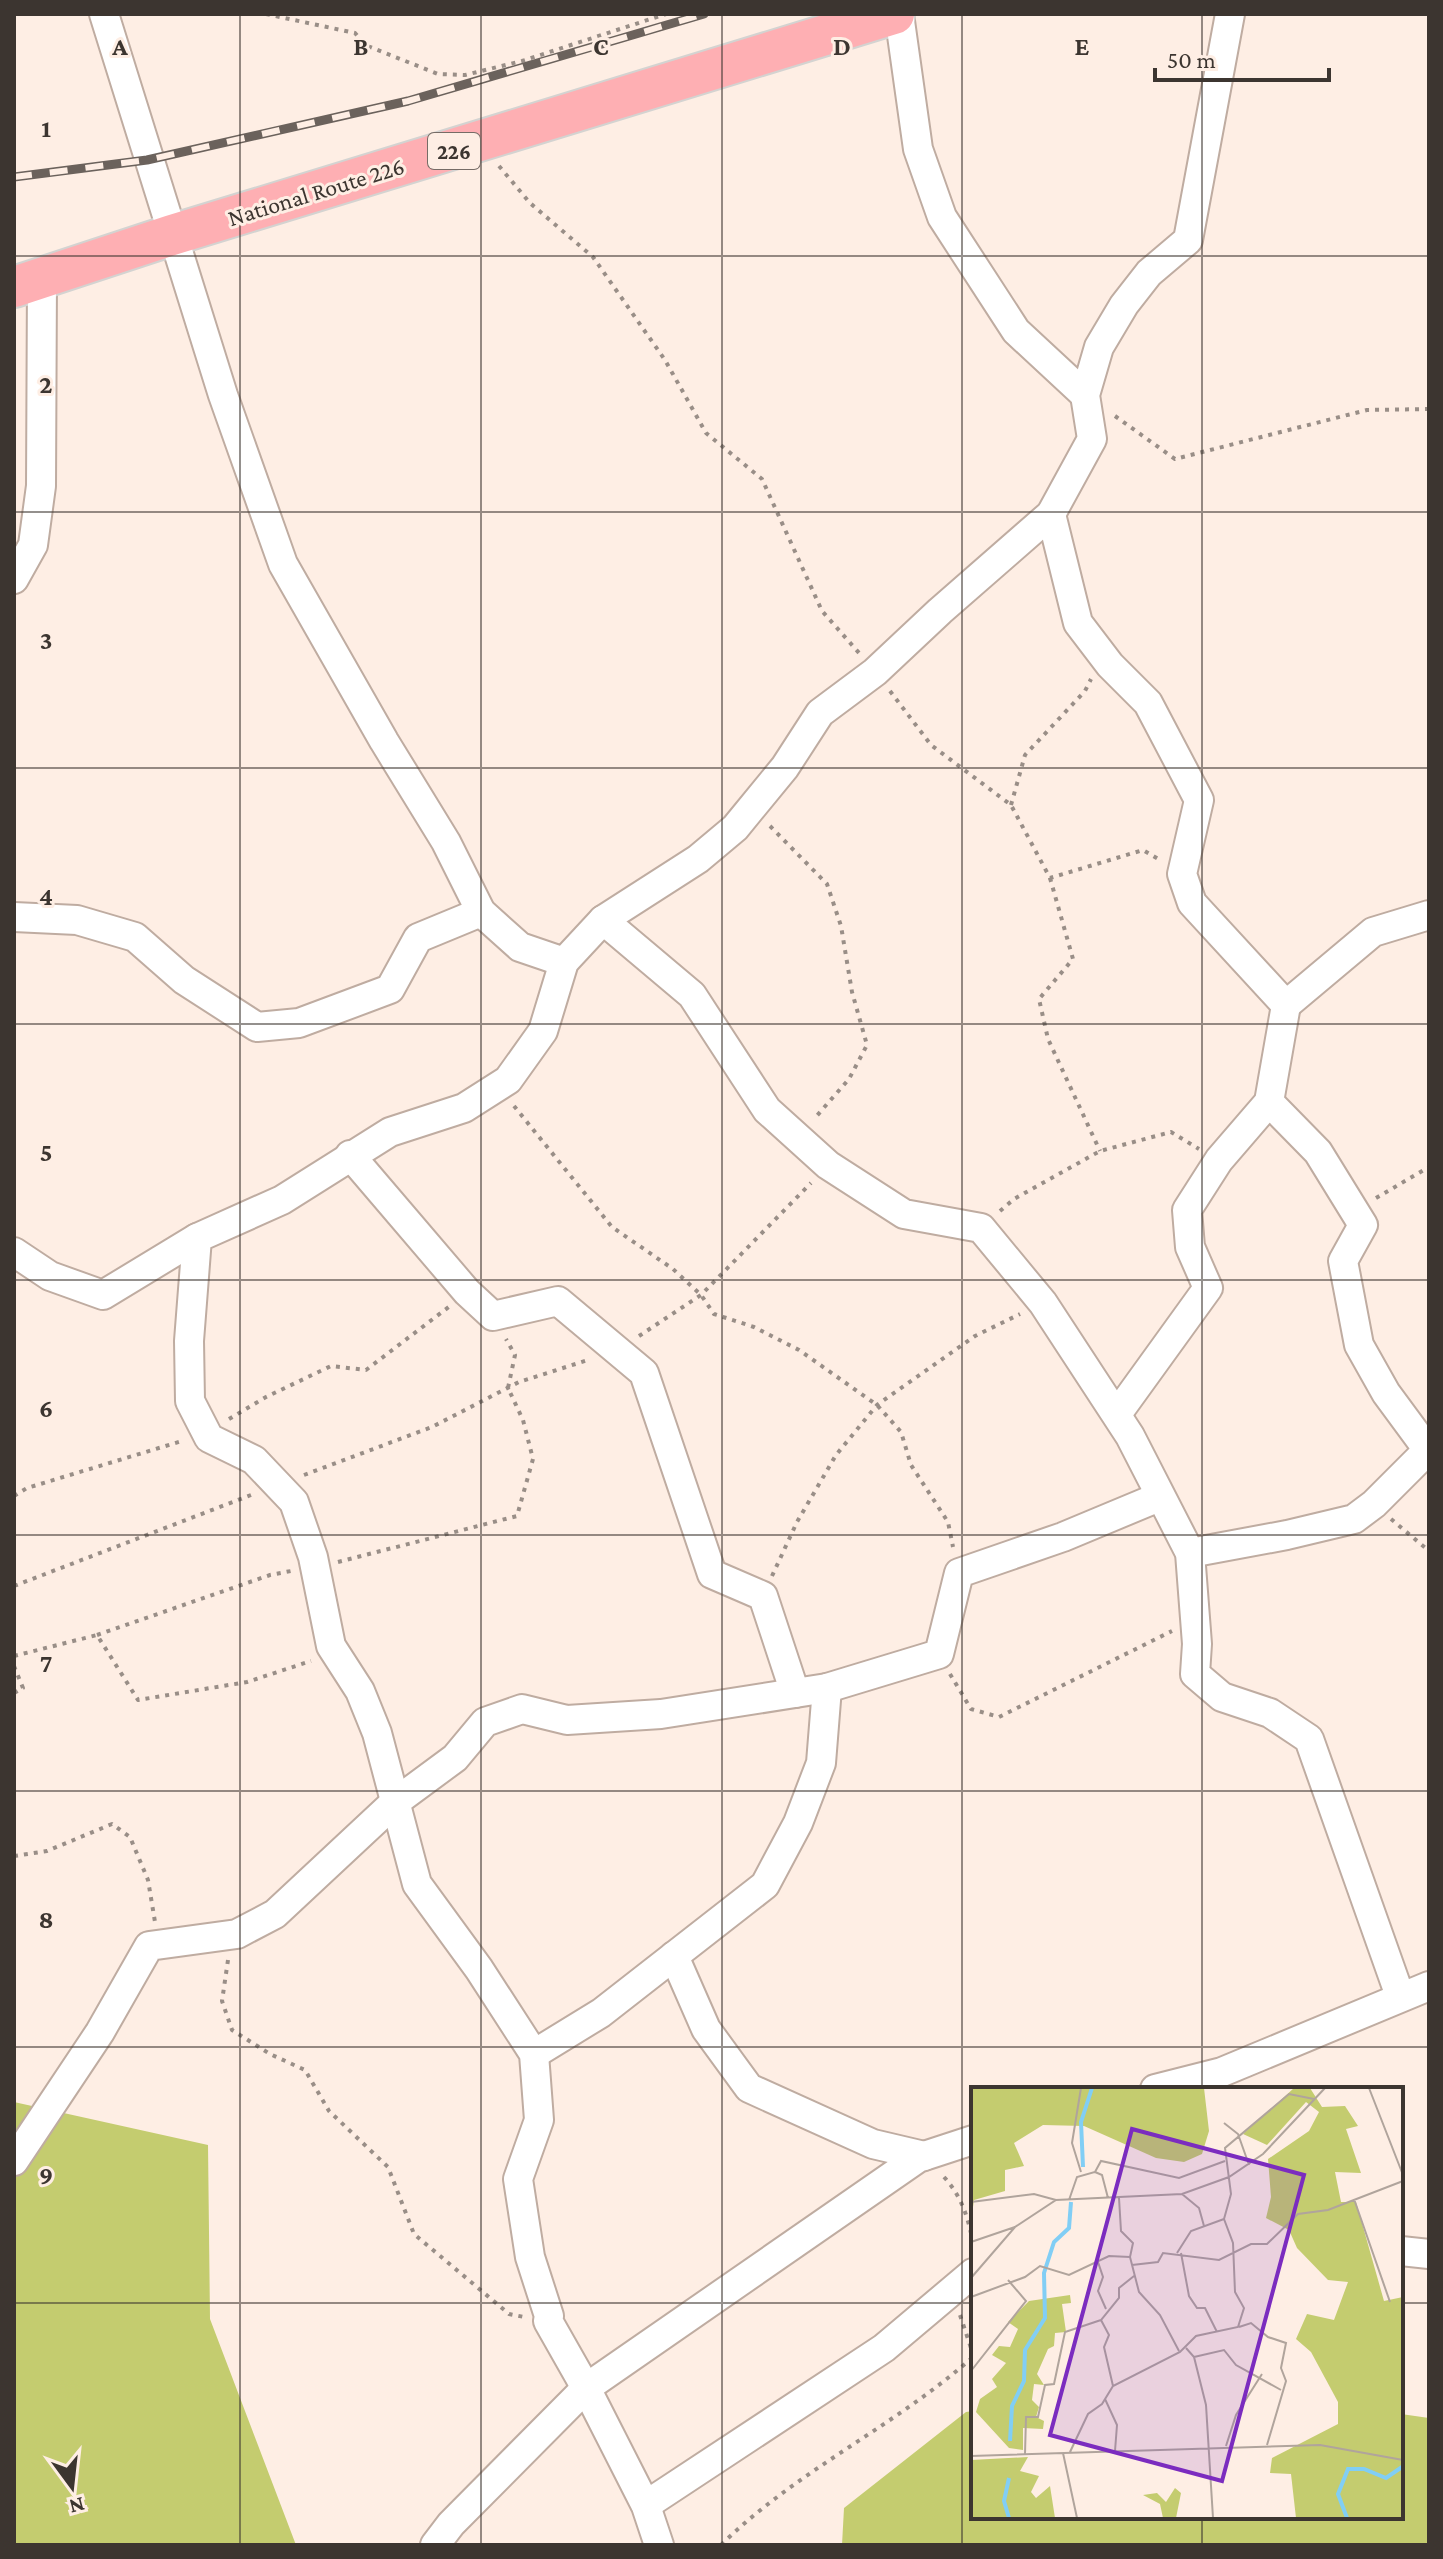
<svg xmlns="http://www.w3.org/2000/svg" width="1443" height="2559" viewBox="0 0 1443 2559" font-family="'Crimson Pro',serif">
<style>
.forest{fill:#c4cc6f}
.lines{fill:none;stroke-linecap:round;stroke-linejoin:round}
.minor-casing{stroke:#bfaca1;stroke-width:32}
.highway-casing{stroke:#d4d3d1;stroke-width:44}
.path{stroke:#998e87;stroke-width:4;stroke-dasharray:4 6;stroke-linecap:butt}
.minor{stroke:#fff;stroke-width:28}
.highway{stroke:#feafb3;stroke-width:40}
.rail-casing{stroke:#6b625c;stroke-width:9}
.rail{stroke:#feeee4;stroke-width:6;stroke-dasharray:18;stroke-linecap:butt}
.grid{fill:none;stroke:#3c3530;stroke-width:2;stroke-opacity:0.55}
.labels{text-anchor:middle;stroke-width:6;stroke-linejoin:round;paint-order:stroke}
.shield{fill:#feeee4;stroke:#766c66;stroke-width:2}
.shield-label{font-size:22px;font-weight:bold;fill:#3c3530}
.street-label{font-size:24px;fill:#3c3530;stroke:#feeee4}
.inset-river{fill:none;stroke:#81cef5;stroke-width:4}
.inset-road{fill:none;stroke:#b0a49c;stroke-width:2}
.view{fill:#7b2cbf;fill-opacity:0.15;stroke:#7b2cbf;stroke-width:4}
.inset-edge{fill:none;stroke:#3c3530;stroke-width:4}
.grid-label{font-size:26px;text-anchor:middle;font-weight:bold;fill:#3c3530;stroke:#feeee4;stroke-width:6;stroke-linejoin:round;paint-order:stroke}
</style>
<rect width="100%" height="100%" fill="#feeee4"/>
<!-- forest -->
<g class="forest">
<polygon points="14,2102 208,2145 210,2319 296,2545 14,2545"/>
<polygon points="973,2411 973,2517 1401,2517 1401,2414 1429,2418 1429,2545 842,2545 844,2508 966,2412"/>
</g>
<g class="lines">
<defs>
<g id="minor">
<polyline points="104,14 223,395 283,564 384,741 446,842 481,912 520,947 564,962"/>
<polyline points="899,14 918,149 942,217 1016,331 1085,395"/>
<polyline points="1051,514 1078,623 1110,665 1148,703 1199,800 1182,874 1192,903 1286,1005 1269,1102 1219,1160 1187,1210 1190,1247 1208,1288 1117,1414"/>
<polyline points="14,579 33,545 41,486 42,278"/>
<polyline points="14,917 77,920 135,937 184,980 257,1027 299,1023 390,989 418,938 481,912"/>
<polyline points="603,920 692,995 767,1110 828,1165 904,1214 981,1228 1043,1303 1130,1436 1190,1553 1197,1644 1195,1674 1222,1697 1270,1713 1309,1739 1400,1996"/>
<polyline points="1286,1005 1373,932 1429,915"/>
<polyline points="1269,1102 1318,1152 1363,1225 1343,1261 1359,1345 1386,1393 1428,1450"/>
<polyline points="350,1155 467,1292 493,1316 558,1301 644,1373 712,1574 763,1596 795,1693"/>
<polyline points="14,1252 50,1276 103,1295 197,1238"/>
<polyline points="1190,1553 1287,1535 1354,1519 1374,1504 1429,1449"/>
<polyline points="674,1956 706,2029 749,2088 873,2144 924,2156"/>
<polyline points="534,2054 601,2013 765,1885 798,1823 821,1763 827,1688"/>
<polyline points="1155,2089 1222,2072 1429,1986"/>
<polyline points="14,2161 100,2032 149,1946 237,1934 275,1914 394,1803 455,1758 485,1722 522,1709 567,1720 661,1714 827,1688 939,1654 959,1573 1063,1537 1159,1497"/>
<polyline points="1401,2251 1429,2254"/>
<polyline points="646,2505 884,2348 973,2273"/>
<polyline points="435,2545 451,2524 586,2388 918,2158 973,2140"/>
<polyline points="659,2545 646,2506 586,2388 548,2321 549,2316 530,2257 518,2179 539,2120 534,2054 479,1969 417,1884 377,1733 360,1691 331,1646 313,1557 294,1502 254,1460 209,1438 190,1401 189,1341 197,1238 282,1200 390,1132 464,1108 508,1080 543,1031 564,962 603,920 698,859 735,828 785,767 820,713 875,672 940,611 1051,514 1092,439 1085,395 1099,347 1124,305 1149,273 1188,240 1230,14"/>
</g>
<polyline id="highway" points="14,287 172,235 894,14"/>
</defs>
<!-- minor casing -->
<use href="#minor" class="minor-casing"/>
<!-- highway casing -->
<use href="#highway" class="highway-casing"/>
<!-- path -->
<g class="path">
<polyline points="266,14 355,33 365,45 438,74 465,75 522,61 666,14"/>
<polyline points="499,166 530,203 593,257 665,360 706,433 762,479 822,611 859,653"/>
<polyline points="1115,416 1175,459 1367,410 1429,409"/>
<polyline points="890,691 931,745 1011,805 1050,878 1143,850 1160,860"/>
<polyline points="1011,805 1025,755 1085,691 1091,679"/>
<polyline points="770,826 827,884 841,926 852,992 867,1045 849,1079 814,1119"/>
<polyline points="1050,878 1073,959 1039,999 1048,1039 1100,1151"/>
<polyline points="514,1106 612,1227 673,1269 701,1295 714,1314 754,1327 799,1350 877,1405 901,1432 911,1465 948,1522 953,1547"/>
<polyline points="1376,1198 1429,1167"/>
<polyline points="1000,1211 1014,1199 1100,1151 1171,1132 1199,1149"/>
<polyline points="639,1336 701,1295 811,1183"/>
<polyline points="229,1419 266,1397 331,1366 366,1370 450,1306"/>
<polyline points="304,1475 432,1427 519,1382 588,1360"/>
<polyline points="14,1496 27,1488 182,1441"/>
<polyline points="1391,1519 1429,1551"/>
<polyline points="338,1562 517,1516 533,1459 523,1420 508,1388 515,1355 506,1339"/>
<polyline points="772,1576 797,1522 836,1455 877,1405 975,1336 1020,1314"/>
<polyline points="14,1586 251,1495"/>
<polyline points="97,1635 270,1575 291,1571"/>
<polyline points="14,1656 97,1635 138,1700 247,1682 311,1661"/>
<polyline points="14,1666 23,1688 14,1693"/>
<polyline points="950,1674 971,1709 999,1717 1172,1631"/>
<polyline points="14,1856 47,1851 112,1824 130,1837 148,1880 155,1922"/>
<polyline points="228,1960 222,2001 232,2030 270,2054 305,2070 329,2111 388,2167 414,2234 509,2314 524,2317"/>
<path d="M944,2177c18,20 24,40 29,66"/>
<polyline points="960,2315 973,2354"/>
<path d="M721,2545c75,-74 173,-118 252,-188"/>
</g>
<!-- minor -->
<use href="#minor" class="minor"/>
<!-- highway -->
<use href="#highway" class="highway"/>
<defs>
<polyline id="rail" points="14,177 147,160 408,101 704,14"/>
</defs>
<!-- rail casing -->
<use href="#rail" class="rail-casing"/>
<!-- rail -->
<use href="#rail" class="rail"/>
</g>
<!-- grid -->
<path class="grid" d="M240,14v2531M481,14v2531M722,14v2531M962,14v2531M1202,14v2075M14,256h1415M14,512h1415M14,768h1415M14,1024h1415M14,1280h1415M14,1535h1415M14,1791h1415M14,2047h1415M14,2303h959M1401,2303h28M1202,2517v28"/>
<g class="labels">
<!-- shield labels -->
<rect class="shield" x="428" y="133" width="52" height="36" rx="6"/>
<g class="shield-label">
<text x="454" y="159">226</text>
</g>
<!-- street labels -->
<g class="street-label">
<text transform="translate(316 192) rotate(-17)" y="8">National Route 226</text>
</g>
</g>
<!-- overview -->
<g transform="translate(971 2087)">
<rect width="432" height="432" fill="#feeee4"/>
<path d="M0,1h233l5,43 -7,23 -18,8 -28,-4 -72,-32 -41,-1 -29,18 10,23 -19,4v21l-31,9 -3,21zM323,1h16l12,19 23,-1 13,20 -12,3 15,44 -26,-1 6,30h15l28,99 19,-4v221h-107l-5,-44 -21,-1 2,-15 66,-34v-22l-27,-50 -15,-13 11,-25 27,6 14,-38 -20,-2 -31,-32 -8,-18 -23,-12 5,-21 -3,-38 41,-28 10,-19 -13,-10 -39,43 -24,-11zM99,208l1,8 -9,1 4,28 -11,1 -1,13 -6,3 -11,25 7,11 -10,-1 -2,16 7,7 -3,10 8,4 -1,8 -20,-1v22l-14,-2 -33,-36 4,-13 17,-12 -5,-8 14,-16 -14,-8 7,-9 11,1 8,-18 -10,-7 21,-21zM57,370l-8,14 19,5 -8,16 5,6 14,-12 5,32h-84v-58zM204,401l6,5 -5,25h-13l-3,-14 -17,-9 14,-2 9,9z" fill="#c4cc6f"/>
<path class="inset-river" d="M112,80l-2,-45 11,-34M39,354l2,-35 12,-25 1,-31 20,-32 -1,-45 10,-31 15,-14 2,-26M38,391l-5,23 5,17M376,431l-9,-24 10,-25h16l22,9 16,-11"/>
<path class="inset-road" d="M110,1l-9,55 9,29M398,1l34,87M253,36l14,11 11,31M124,85l7,3 6,23M211,107l17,14 5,18M148,111l2,33 12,12 -3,14 9,35 21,23 19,36M383,112l36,103M98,113l8,-23 18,-5 6,-11 78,17 46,-17M0,115l63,-8 22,6M0,155l44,-15M206,166l14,-22 33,-12M210,166l8,43 8,12h8l12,24M127,175l5,15 -5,14 8,18M161,178l26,-3 5,-9 56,7 32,-16h16l31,-30 30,-4 75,-29M0,191l44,-51 41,-27 126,-6 47,-17 34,-23 62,-66M0,210l54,-20 15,-11 29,9 40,-19 21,1M268,240l12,-4 17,14 18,6 -5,25 5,13 -19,64M215,261l8,9 12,48 7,113M223,270l30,-7 12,15 45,25M0,284l55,-70 -18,-21M142,299l-9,-39 5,-12 -8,-15 18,-22v-10l15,-12M134,312l12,26 -2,26M255,359l10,-31 26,-41M99,365l18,-38 14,-10 11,-18 67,-34 16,-16 42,-9 6,-19 -9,-16 -2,-49 -9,-24 7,-25 -6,-46 64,-54 25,5M92,366l14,65M54,367l1,-37h12l7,-32 9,-1 11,-52 36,-12M0,369l349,-11 83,15"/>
<path class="view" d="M161,42l172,46 -82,306 -172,-46z"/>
<rect width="432" height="432" class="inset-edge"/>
</g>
<g class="grid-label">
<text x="120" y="55">A</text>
<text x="361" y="55">B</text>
<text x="601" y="55">C</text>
<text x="842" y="55">D</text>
<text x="1082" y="55">E</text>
<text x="46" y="137">1</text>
<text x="46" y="393">2</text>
<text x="46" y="649">3</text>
<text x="46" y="905">4</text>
<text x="46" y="1161">5</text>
<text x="46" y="1417">6</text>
<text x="46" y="1672">7</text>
<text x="46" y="1928">8</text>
<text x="46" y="2184">9</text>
</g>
<!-- border -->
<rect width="1443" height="2559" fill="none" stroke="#3c3530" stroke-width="32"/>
<!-- north arrow -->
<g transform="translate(72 2487) rotate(165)" stroke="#feeee4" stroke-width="6" paint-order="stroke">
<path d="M0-6L14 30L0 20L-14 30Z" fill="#3c3530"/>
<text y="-12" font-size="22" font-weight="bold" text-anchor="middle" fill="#3c3530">N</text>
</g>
<!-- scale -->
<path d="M1155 68v12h174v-12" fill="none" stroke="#3c3530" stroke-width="4"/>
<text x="1167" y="68" font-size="24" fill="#3c3530" stroke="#feeee4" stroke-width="6" paint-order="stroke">50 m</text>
</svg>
